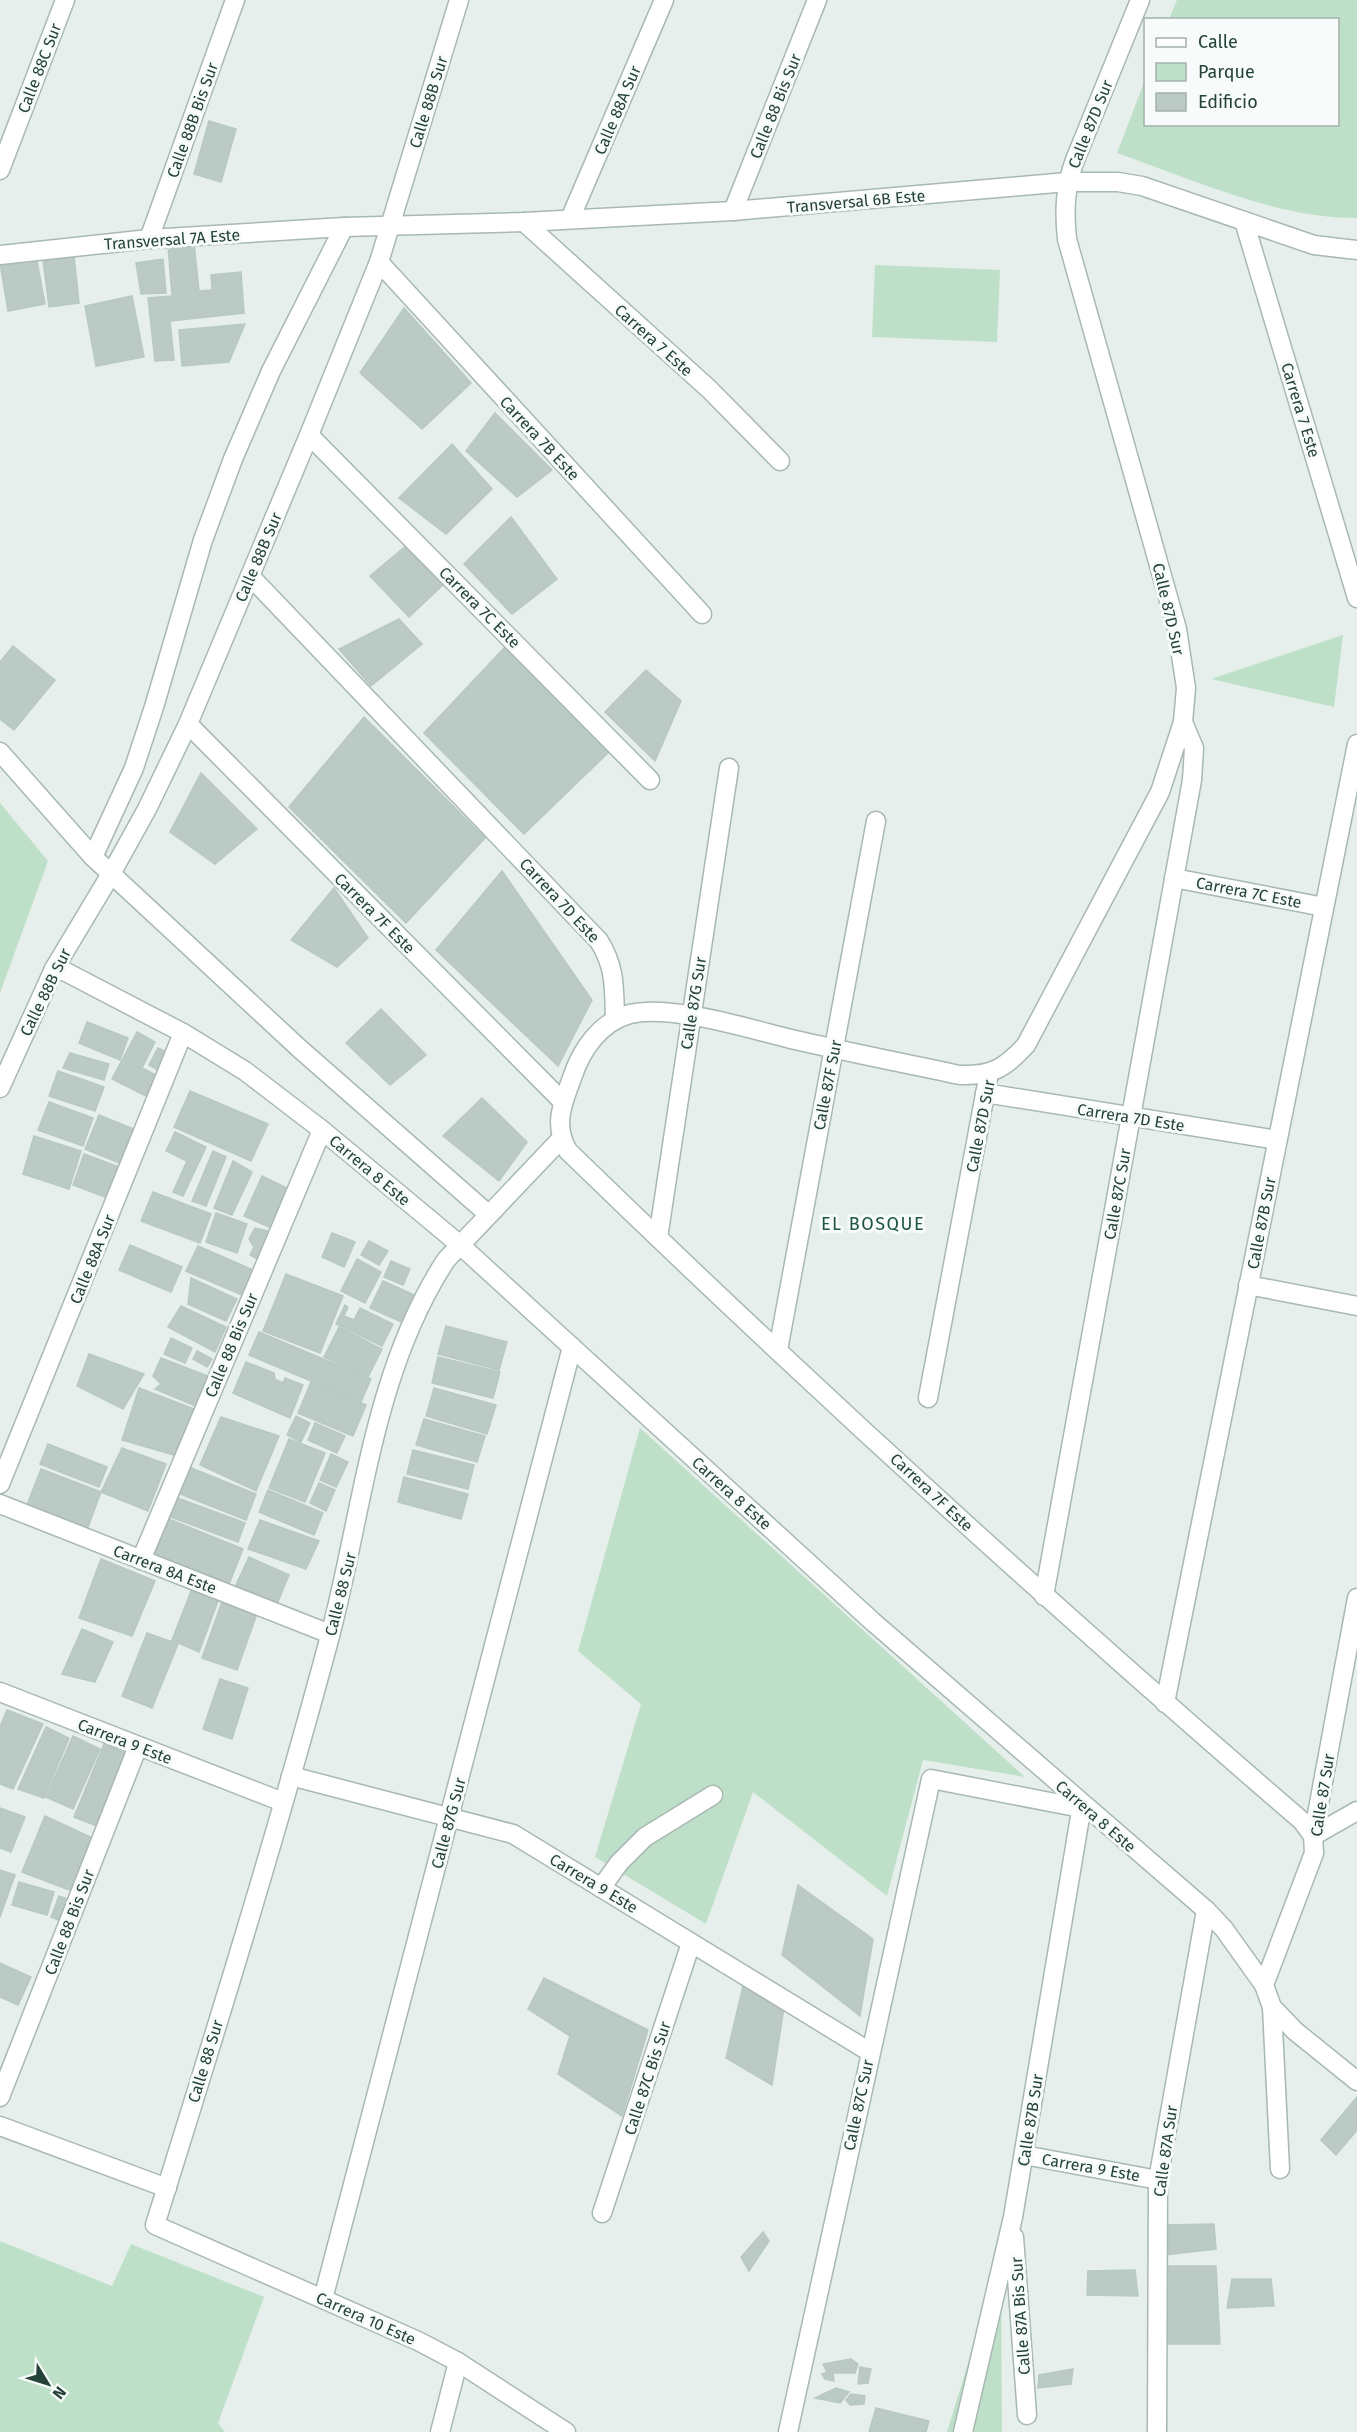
<svg xmlns="http://www.w3.org/2000/svg" width="1357" height="2432" viewBox="0 0 1357 2432" font-family="'Fira Sans',sans-serif">
<style>
.green{fill:#bfe0c8}
.building{fill:#bbcac4;stroke:#b8c9c2;stroke-width:1.5}
.lines{fill:none;stroke-linecap:round;stroke-linejoin:round}
.service-casing{stroke:#a8b8b2;stroke-width:21}
.pedestrian-casing{stroke:#a8b8b2;stroke-width:21}
.minor-casing{stroke:#a8b8b2;stroke-width:21}
.tertiary-casing{stroke:#a8b8b2;stroke-width:21}
.service{stroke:#fff;stroke-width:18}
.pedestrian{stroke:#fff;stroke-width:18}
.minor{stroke:#fff;stroke-width:18}
.tertiary{stroke:#fff;stroke-width:18}
.labels{text-anchor:middle;stroke-width:6;stroke-linejoin:round;paint-order:stroke}
.street-label{font-size:16px;fill:#24423a;stroke:#f7fbf9}
.neighbourhood-label{font-size:18px;letter-spacing:1.5px;fill:#1f5548;stroke:#f7fbf9}
</style>
<rect width="100%" height="100%" fill="#e6efeb"/>
<!-- green -->
<g class="green">
<path d="M1177,0h180v218c-78,1 -166,-39 -240,-65l28,-73 1,44h192v-104l-169,-1z"/>
<polygon points="875,265 1000,270 997,342 872,337"/>
<polygon points="1343,635 1334,707 1211,679"/>
<polygon points="0,803 48,861 0,993"/>
<polygon points="640,1428 1025,1777 923,1760 887,1896 753,1792 706,1924 595,1857 641,1704 578,1651"/>
<polygon points="0,2241 112,2286 131,2244 264,2297 218,2423 225,2432 0,2432"/>
<polygon points="1001,2256 1002,2432 947,2432"/>
</g>
<!-- building -->
<g class="building">
<polygon points="209,121 236,129 221,182 194,174"/>
<polygon points="194,243 199,291 212,290 211,275 241,272 244,313 170,321 174,360 155,361 148,298 172,296 168,246"/>
<polygon points="36,256 45,304 8,311 0,263"/>
<polygon points="74,256 79,303 49,307 43,260"/>
<polygon points="163,259 166,293 141,294 136,263"/>
<polygon points="132,296 144,357 96,366 85,306"/>
<polygon points="404,308 471,383 422,429 360,373"/>
<polygon points="245,324 229,362 182,366 179,330"/>
<polygon points="495,413 552,470 517,497 466,451"/>
<polygon points="452,444 492,489 446,534 399,498"/>
<polygon points="511,517 557,579 512,614 464,564"/>
<polygon points="407,545 445,583 409,617 370,576"/>
<polygon points="399,619 422,644 371,686 339,649"/>
<polygon points="13,646 55,680 14,730 0,719 0,662"/>
<polygon points="505,647 611,750 524,834 424,733"/>
<polygon points="646,670 681,701 655,761 605,712"/>
<polygon points="364,717 485,838 406,923 289,807"/>
<polygon points="201,773 257,829 215,864 170,832"/>
<polygon points="502,871 592,1000 558,1066 436,950"/>
<polygon points="334,888 368,938 337,967 291,940"/>
<polygon points="381,1009 426,1055 390,1085 346,1043"/>
<polygon points="87,1022 128,1038 120,1060 79,1043"/>
<polygon points="137,1032 155,1042 142,1068 156,1075 146,1096 112,1079"/>
<polygon points="158,1048 167,1052 158,1070 149,1065"/>
<polygon points="70,1053 109,1064 104,1080 63,1068"/>
<polygon points="58,1071 104,1087 95,1111 49,1096"/>
<polygon points="190,1091 268,1124 251,1161 174,1127"/>
<polygon points="482,1098 527,1142 499,1181 443,1136"/>
<polygon points="49,1102 93,1118 83,1146 38,1130"/>
<polygon points="99,1115 136,1130 122,1164 85,1149"/>
<polygon points="175,1132 206,1147 183,1196 173,1192 187,1161 166,1151"/>
<polygon points="34,1136 81,1151 69,1189 23,1174"/>
<polygon points="213,1151 226,1157 206,1206 192,1201"/>
<polygon points="84,1154 119,1167 108,1198 73,1185"/>
<polygon points="233,1161 252,1172 232,1215 214,1208"/>
<polygon points="262,1176 287,1188 269,1227 244,1216"/>
<polygon points="153,1192 211,1214 200,1243 141,1221"/>
<polygon points="216,1213 247,1224 237,1253 206,1242"/>
<polygon points="255,1228 273,1232 259,1260 250,1255 254,1247 249,1239"/>
<polygon points="332,1233 355,1242 344,1267 322,1257"/>
<polygon points="369,1241 388,1251 379,1265 361,1255"/>
<polygon points="130,1245 182,1267 171,1292 119,1270"/>
<polygon points="198,1246 253,1270 242,1295 186,1271"/>
<polygon points="357,1259 381,1272 365,1303 341,1291"/>
<polygon points="391,1261 410,1269 403,1285 384,1277"/>
<polygon points="286,1274 343,1296 320,1353 263,1331"/>
<polygon points="191,1278 237,1299 226,1321 188,1304"/>
<polygon points="383,1281 419,1297 406,1324 370,1308"/>
<polygon points="345,1305 348,1307 344,1316 354,1320 360,1308 393,1324 382,1346 336,1324"/>
<polygon points="181,1306 226,1327 215,1352 168,1327"/>
<polygon points="446,1326 507,1342 499,1370 438,1354"/>
<polygon points="339,1327 382,1349 368,1377 324,1357"/>
<polygon points="259,1332 371,1379 361,1402 249,1355"/>
<polygon points="171,1338 192,1348 185,1363 164,1354"/>
<polygon points="197,1351 212,1359 207,1367 193,1359"/>
<polygon points="89,1354 144,1374 123,1409 77,1386"/>
<polygon points="438,1357 500,1372 493,1398 432,1383"/>
<polygon points="161,1358 210,1377 198,1407 155,1389 161,1384 153,1376"/>
<polygon points="246,1362 274,1373 275,1379 283,1383 285,1378 303,1385 290,1418 233,1393"/>
<polygon points="311,1382 366,1405 353,1436 298,1413"/>
<polygon points="139,1388 194,1409 174,1455 122,1440"/>
<polygon points="434,1388 496,1405 487,1434 426,1416"/>
<polygon points="296,1416 310,1423 301,1442 287,1435"/>
<polygon points="221,1417 279,1436 256,1491 200,1465"/>
<polygon points="424,1419 485,1436 477,1462 416,1445"/>
<polygon points="315,1423 345,1436 337,1453 308,1440"/>
<polygon points="289,1439 325,1453 305,1502 269,1488"/>
<polygon points="48,1444 107,1467 99,1487 40,1464"/>
<polygon points="122,1448 166,1464 148,1511 101,1492"/>
<polygon points="413,1450 474,1465 468,1489 407,1474"/>
<polygon points="331,1454 348,1462 336,1487 320,1480"/>
<polygon points="189,1467 256,1494 246,1520 178,1493"/>
<polygon points="41,1469 101,1492 88,1527 27,1505"/>
<polygon points="404,1477 468,1494 461,1519 398,1502"/>
<polygon points="319,1483 335,1490 326,1511 310,1503"/>
<polygon points="268,1490 323,1513 314,1535 259,1512"/>
<polygon points="175,1497 245,1523 238,1542 168,1516"/>
<polygon points="169,1519 243,1549 229,1584 155,1555"/>
<polygon points="260,1520 319,1541 306,1569 248,1549"/>
<polygon points="249,1557 289,1575 277,1604 236,1585"/>
<polygon points="101,1559 155,1581 132,1636 79,1618"/>
<polygon points="191,1591 218,1601 199,1652 172,1640"/>
<polygon points="223,1599 258,1611 237,1670 202,1658"/>
<polygon points="82,1629 113,1642 95,1682 62,1674"/>
<polygon points="147,1633 178,1644 152,1708 122,1696"/>
<polygon points="220,1679 248,1688 232,1739 203,1729"/>
<polygon points="7,1710 43,1724 13,1789 0,1784 0,1727"/>
<polygon points="46,1727 69,1738 44,1798 18,1789"/>
<polygon points="73,1736 100,1749 73,1809 46,1797"/>
<polygon points="104,1744 132,1756 102,1828 74,1817"/>
<polygon points="0,1808 25,1817 11,1852 0,1848"/>
<polygon points="45,1816 95,1839 72,1891 22,1872"/>
<polygon points="0,1870 15,1875 0,1917"/>
<polygon points="19,1882 54,1892 47,1915 12,1905"/>
<polygon points="798,1885 873,1939 860,2016 782,1955"/>
<polygon points="59,1896 70,1900 61,1921 51,1917"/>
<polygon points="0,1963 31,1977 18,2005 0,1997"/>
<polygon points="544,1978 648,2030 622,2116 558,2074 570,2036 528,2009"/>
<polygon points="743,1986 784,2007 772,2085 726,2058"/>
<polygon points="1357,2097 1357,2130 1336,2155 1321,2140"/>
<polygon points="1214,2224 1216,2249 1164,2255 1164,2225"/>
<polygon points="763,2232 769,2241 749,2271 741,2257"/>
<polygon points="1164,2266 1216,2266 1220,2344 1167,2344"/>
<polygon points="1135,2270 1138,2296 1087,2295 1088,2271"/>
<polygon points="1232,2279 1271,2279 1274,2306 1227,2308"/>
<polygon points="851,2359 858,2364 855,2373 833,2373 834,2381 825,2379 822,2374 827,2372 823,2364"/>
<polygon points="860,2367 871,2369 868,2383 858,2384"/>
<polygon points="1073,2369 1071,2384 1038,2388 1039,2375"/>
<polygon points="836,2388 849,2392 840,2403 815,2398"/>
<polygon points="851,2394 865,2396 864,2404 850,2405 846,2400"/>
<polygon points="876,2408 929,2421 926,2432 869,2432"/>
</g>
<g class="lines">
<defs>
<g id="service">
<polyline points="658,1238 729,768"/>
<polyline points="778,1350 876,821"/>
<polyline points="601,1888 619,1863 645,1837 713,1795"/>
</g>
<g id="pedestrian">
<polyline points="1174,878 1324,907"/>
<polyline points="1248,1285 1357,1306"/>
</g>
<g id="minor">
<polyline points="0,170 65,0"/>
<polyline points="733,211 817,0"/>
<polyline points="570,219 664,0"/>
<polyline points="1244,221 1357,598"/>
<polyline points="524,222 709,389 780,461"/>
<polyline points="149,239 235,0"/>
<polyline points="379,262 702,614"/>
<polyline points="309,435 650,780"/>
<path d="M250,576l349,365c17,27 15,49 16,79"/>
<polyline points="188,724 563,1102"/>
<polyline points="0,752 93,857 300,1049 488,1214"/>
<polyline points="93,857 134,768 154,707 203,540 233,459 271,371 344,227"/>
<polyline points="54,969 66,972 183,1033 245,1071 322,1130 459,1244 872,1621 1206,1910 1224,1929 1264,1985"/>
<polyline points="0,1088 54,969 111,874 147,809 188,724 309,435 379,262 459,0"/>
<polyline points="985,1093 1277,1140"/>
<path d="M561,1139l-115,121c-73,112 -83,250 -116,376 -53,198 -114,394 -175,589l263,116 40,21 108,70"/>
<polyline points="928,1398 989,1073"/>
<polyline points="0,1484 183,1033"/>
<polyline points="0,1504 330,1634"/>
<polyline points="141,1560 322,1130"/>
<polyline points="1044,1596 1192,780 1194,748 1183,722"/>
<polyline points="0,1692 283,1802"/>
<polyline points="1165,1703 1357,744"/>
<polyline points="291,1776 513,1834 870,2052"/>
<polyline points="1313,1836 1357,1598"/>
<polyline points="1313,1836 1357,1811"/>
<polyline points="1272,2007 1280,2169"/>
<polyline points="0,2097 138,1746"/>
<polyline points="0,2126 167,2188"/>
<polyline points="1024,2155 1158,2180"/>
<polyline points="602,2213 691,1943"/>
<polyline points="1014,2237 1027,2415"/>
<polyline points="323,2299 572,1347"/>
<polyline points="440,2432 458,2362"/>
<polyline points="788,2432 931,1779 1081,1808"/>
<polyline points="963,2432 1013,2217 1082,1805"/>
<polyline points="1157,2432 1158,2180 1206,1910"/>
</g>
<g id="tertiary">
<path d="M1140,0l-65,160c-10,27 -11,51 -8,79l110,390 9,59 -3,34 -23,70 -134,253c-21,23 -34,31 -66,30 -57,-12 -113,-23 -169,-36 -41,-10 -121,-35 -161,-25 -30,8 -49,36 -58,64 -10,27 -19,47 -4,73 238,231 483,454 734,670l11,15 1,17 -50,132 8,22 23,24 62,50"/>
<polyline points="0,255 149,239 344,227 524,222 733,211 1067,182 1118,182 1142,186 1314,245 1357,250"/>
</g>
</defs>
<!-- service casing -->
<use href="#service" class="service-casing"/>
<!-- pedestrian casing -->
<use href="#pedestrian" class="pedestrian-casing"/>
<!-- minor casing -->
<use href="#minor" class="minor-casing"/>
<!-- tertiary casing -->
<use href="#tertiary" class="tertiary-casing"/>
<!-- service -->
<use href="#service" class="service"/>
<!-- pedestrian -->
<use href="#pedestrian" class="pedestrian"/>
<!-- minor -->
<use href="#minor" class="minor"/>
<!-- tertiary -->
<use href="#tertiary" class="tertiary"/>
</g>
<g class="labels">
<!-- street labels -->
<g class="street-label">
<text transform="translate(39 68) rotate(-69)" y="6">Calle 88C Sur</text>
<text transform="translate(428 102) rotate(-73)" y="6">Calle 88B Sur</text>
<text transform="translate(775 106) rotate(-68)" y="6">Calle 88 Bis Sur</text>
<text transform="translate(617 110) rotate(-67)" y="6">Calle 88A Sur</text>
<text transform="translate(192 120) rotate(-70)" y="6">Calle 88B Bis Sur</text>
<text transform="translate(1090 124) rotate(-68)" y="6">Calle 87D Sur</text>
<text transform="translate(856 201) rotate(-5)" y="6">Transversal 6B Este</text>
<text transform="translate(172 239) rotate(-4)" y="6">Transversal 7A Este</text>
<text transform="translate(654 340) rotate(42)" y="6">Carrera 7 Este</text>
<text transform="translate(1301 410) rotate(73)" y="6">Carrera 7 Este</text>
<text transform="translate(540 438) rotate(47)" y="6">Carrera 7B Este</text>
<text transform="translate(258 557) rotate(-67)" y="6">Calle 88B Sur</text>
<text transform="translate(480 607) rotate(45)" y="6">Carrera 7C Este</text>
<text transform="translate(1169 609) rotate(77)" y="6">Calle 87D Sur</text>
<text transform="translate(1249 892) rotate(11)" y="6">Carrera 7C Este</text>
<text transform="translate(560 900) rotate(47)" y="6">Carrera 7D Este</text>
<text transform="translate(375 913) rotate(45)" y="6">Carrera 7F Este</text>
<text transform="translate(45 992) rotate(-64)" y="6">Calle 88B Sur</text>
<text transform="translate(693 1003) rotate(-81)" y="6">Calle 87G Sur</text>
<text transform="translate(827 1085) rotate(-79)" y="6">Calle 87F Sur</text>
<text transform="translate(1131 1117) rotate(9)" y="6">Carrera 7D Este</text>
<text transform="translate(980 1126) rotate(-79)" y="6">Calle 87D Sur</text>
<text transform="translate(370 1170) rotate(40)" y="6">Carrera 8 Este</text>
<text transform="translate(1117 1194) rotate(-80)" y="6">Calle 87C Sur</text>
<text transform="translate(1261 1223) rotate(-79)" y="6">Calle 87B Sur</text>
<text transform="translate(92 1259) rotate(-68)" y="6">Calle 88A Sur</text>
<text transform="translate(231 1345) rotate(-67)" y="6">Calle 88 Bis Sur</text>
<text transform="translate(932 1492) rotate(43)" y="6">Carrera 7F Este</text>
<text transform="translate(732 1493) rotate(42)" y="6">Carrera 8 Este</text>
<text transform="translate(165 1569) rotate(21)" y="6">Carrera 8A Este</text>
<text transform="translate(340 1594) rotate(-76)" y="6">Calle 88 Sur</text>
<text transform="translate(125 1741) rotate(21)" y="6">Carrera 9 Este</text>
<text transform="translate(1322 1795) rotate(-81)" y="6">Calle 87 Sur</text>
<text transform="translate(1096 1816) rotate(41)" y="6">Carrera 8 Este</text>
<text transform="translate(448 1823) rotate(-75)" y="6">Calle 87G Sur</text>
<text transform="translate(594 1883) rotate(31)" y="6">Carrera 9 Este</text>
<text transform="translate(69 1922) rotate(-69)" y="6">Calle 88 Bis Sur</text>
<text transform="translate(205 2061) rotate(-73)" y="6">Calle 88 Sur</text>
<text transform="translate(647 2078) rotate(-72)" y="6">Calle 87C Bis Sur</text>
<text transform="translate(858 2105) rotate(-78)" y="6">Calle 87C Sur</text>
<text transform="translate(1030 2120) rotate(-81)" y="6">Calle 87B Sur</text>
<text transform="translate(1165 2151) rotate(-82)" y="6">Calle 87A Sur</text>
<text transform="translate(1091 2167) rotate(10)" y="6">Carrera 9 Este</text>
<text transform="translate(1020 2316) rotate(-94)" y="6">Calle 87A Bis Sur</text>
<text transform="translate(366 2318) rotate(24)" y="6">Carrera 10 Este</text>
</g>
<!-- neighbourhood labels -->
<g class="neighbourhood-label">
<text x="873" y="1230">EL BOSQUE</text>
</g>
</g>
<!-- legend -->
<rect x="1144" y="18" width="195" height="108" fill="#f7fbf9" stroke="#a3b1ad" stroke-width="1.5"/>
<rect x="1156" y="38" width="30" height="9" fill="#ffffff" stroke="#a3b1ad" stroke-width="1.5"/>
<text x="1198" y="48" font-size="18" fill="#24423a">Calle</text>
<rect x="1156" y="63" width="30" height="18" fill="#bfe0c8" stroke="#a3b1ad" stroke-width="1.5"/>
<text x="1198" y="78" font-size="18" fill="#24423a">Parque</text>
<rect x="1156" y="93" width="30" height="18" fill="#bbcac4" stroke="#a3b1ad" stroke-width="1.5"/>
<text x="1198" y="108" font-size="18" fill="#24423a">Edificio</text>
<!-- north arrow -->
<g transform="translate(48 2384) rotate(128)" stroke="#f7fbf9" stroke-width="4.5" paint-order="stroke">
<path d="M0-4.5L10 22L0 15L-10 22Z" fill="#24423a"/>
<text y="-9" font-size="16" font-weight="bold" text-anchor="middle" fill="#24423a">N</text>
</g>
</svg>
